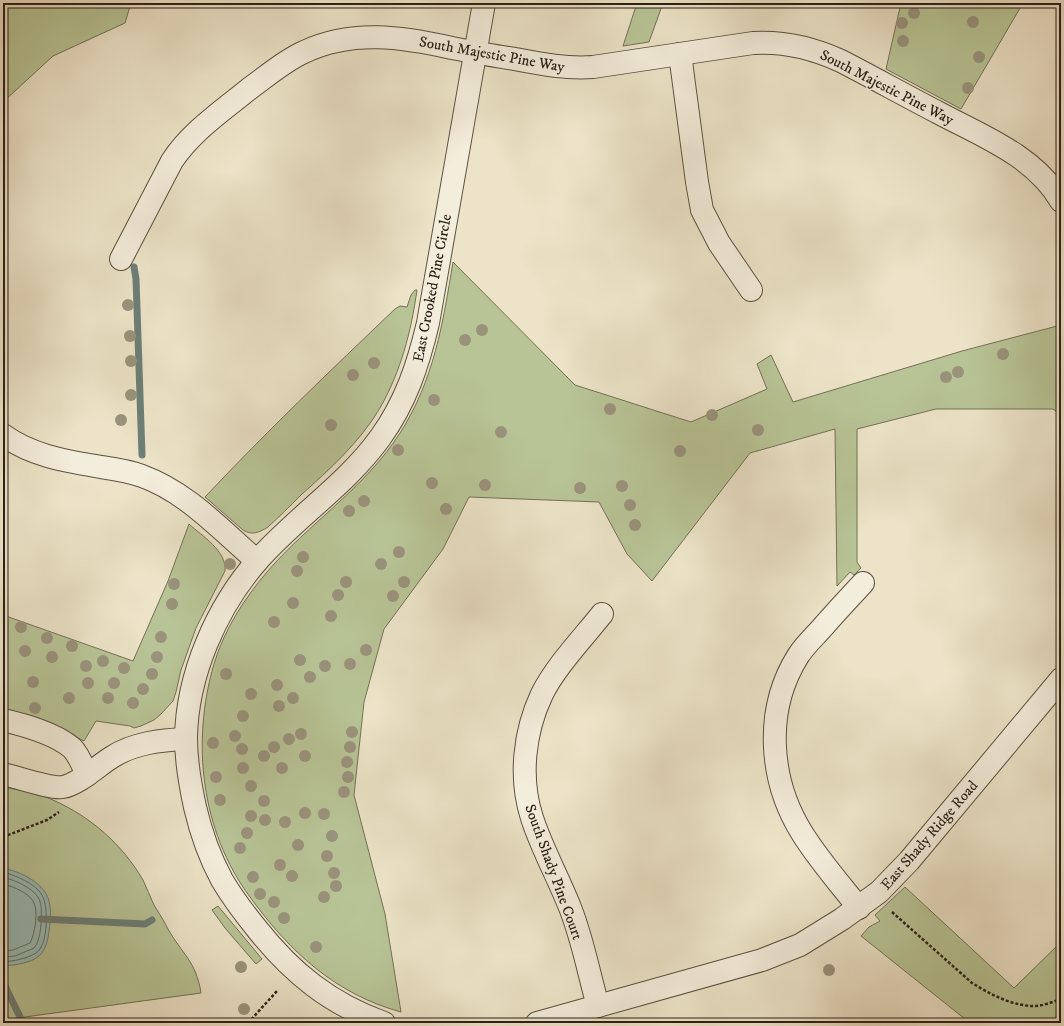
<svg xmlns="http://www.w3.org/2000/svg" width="1064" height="1026" viewBox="0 0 1064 1026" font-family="'IM FELL DW Pica',serif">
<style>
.green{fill:#b8c496;stroke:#727256}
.water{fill:#99beb9;stroke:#6d7f78}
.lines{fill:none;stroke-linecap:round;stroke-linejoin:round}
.shore{stroke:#626f68;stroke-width:1}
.stream{stroke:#6d7f78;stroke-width:7}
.street-casing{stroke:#5b5143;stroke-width:24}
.path{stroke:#2b2017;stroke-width:2.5;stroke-dasharray:3 2;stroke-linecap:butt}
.street{stroke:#f3eddb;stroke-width:22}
.tree{fill:#99937c}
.labels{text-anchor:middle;stroke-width:3;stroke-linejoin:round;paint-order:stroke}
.street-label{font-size:15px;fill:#2b2017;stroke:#f3eddb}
</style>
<rect width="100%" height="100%" fill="#ece3c8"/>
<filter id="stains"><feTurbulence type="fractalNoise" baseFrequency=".005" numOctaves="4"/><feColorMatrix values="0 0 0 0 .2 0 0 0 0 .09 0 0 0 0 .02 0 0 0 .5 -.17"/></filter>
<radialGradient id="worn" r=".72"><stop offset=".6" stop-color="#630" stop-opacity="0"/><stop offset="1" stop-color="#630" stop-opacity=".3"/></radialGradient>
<!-- green -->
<g class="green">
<polygon points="3,3 131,3 125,23 53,56 3,102"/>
<polygon points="637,3 663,3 649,42 623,46"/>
<polygon points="901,3 1023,3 961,109 886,69"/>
<path d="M453,262l122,123 116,37 76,-33 -10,-25 14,-9 22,47 169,-51 99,-26v90l-8,-6h-117l-79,20v133l4,6 -7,7 -4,-3 -13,14 -2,-157 -85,24 -98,128 -25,-27 -28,-52 -130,-5 -26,52 -59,80 -20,73 -10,93 31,119 16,98c-66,-18 -112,-61 -151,-115 -49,-66 -59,-155 -36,-233 10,-34 30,-65 53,-92 42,-49 98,-84 133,-139 34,-53 43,-110 53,-171z"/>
<path d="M415,290h2c-6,42 -16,81 -37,118 -20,34 -50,61 -79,87 -11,11 -22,22 -33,32 -8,5 -16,9 -25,3l-38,-33c61,-65 125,-126 190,-188l5,-3 7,1 4,-12z"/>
<path d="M189,524c13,12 38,27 36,47l-29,57 -15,42 -5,22 -3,9 -12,13 -7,6 -13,6 -7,2 -4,-2 -34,-5 -12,20 -37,-19 -19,-7 -25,-6v-94l130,46 35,-80z"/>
<path d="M3,787c17,3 34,6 50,13 38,17 69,44 90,80 4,8 7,17 11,25 5,8 10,16 14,24 14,25 28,32 33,64l-198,27z"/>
<polygon points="905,887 1014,988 1061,942 1061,1023 970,1023 861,936 869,927 880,921 875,915"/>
<polygon points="218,906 262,959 256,964 225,928 212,910"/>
</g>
<!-- water -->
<path class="water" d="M3,868c14,3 33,11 42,24 7,10 6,27 4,39 -1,8 -3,19 -10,25 -8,7 -24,9 -35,10h-1z"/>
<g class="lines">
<!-- shore -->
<g class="shore">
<path d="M3,872c12,3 33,12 39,23 7,12 6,51 -6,58 -10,6 -22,8 -33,9"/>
<path d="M3,877c11,3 28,10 35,20 5,8 3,20 3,28 -1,8 -2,17 -7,23l-19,8 -12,1"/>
<path d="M3,884c9,2 24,8 30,17 6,9 2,33 -3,42l-17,7 -10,1"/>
</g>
<!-- stream -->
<g class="stream">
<polyline points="134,267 136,279 142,455"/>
<polyline points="41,919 145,924 152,920"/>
<polyline points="3,982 23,1023"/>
</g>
<defs>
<g id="street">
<polyline points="680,54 697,182 702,210 719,243 751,290"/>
<path d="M121,259l51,-98c19,-29 50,-50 77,-72 18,-13 35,-28 55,-37 48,-23 99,-15 148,-4 21,4 42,8 63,11 26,5 51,10 78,8l160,-24c32,-2 60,5 88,18 33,17 65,35 98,52 43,23 96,43 122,88"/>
<path d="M3,435c29,21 63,26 98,32 14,2 28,4 41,9 45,16 80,55 115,85"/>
<path d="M3,720c21,5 52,13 69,28 7,7 11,18 15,27"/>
<path d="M3,774c14,3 48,15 60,13 16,-3 36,-22 49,-30 22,-14 49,-17 74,-18"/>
<path d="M859,908c-19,-24 -41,-49 -57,-75 -33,-53 -38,-123 -4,-177 7,-11 16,-19 24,-28 13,-15 27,-30 41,-45"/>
<path d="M598,1006c-9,-32 -15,-65 -27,-96 -12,-31 -29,-61 -39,-92 -13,-40 -8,-86 10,-124 14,-28 41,-56 60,-80"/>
<path d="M384,1023c-54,-19 -92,-50 -127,-94 -13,-16 -25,-32 -35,-49 -13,-24 -21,-47 -27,-73 -5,-23 -9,-46 -9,-69 1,-63 30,-130 72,-178 38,-43 88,-75 122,-122 26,-36 38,-73 48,-115l56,-320"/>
<polyline points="537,1023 762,960 800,945 842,919 879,892 909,861 1061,679"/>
</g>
</defs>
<!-- street casing -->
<use href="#street" class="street-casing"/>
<!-- path -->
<g class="path">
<polyline points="3,837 47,820 59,812"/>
<path d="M892,912l80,71c18,11 40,23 62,23 9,0 18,-4 27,-7"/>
<polyline points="248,1023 277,991"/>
</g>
<!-- street -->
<use href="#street" class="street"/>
</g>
<!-- trees -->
<g class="tree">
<circle cx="914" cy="13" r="6"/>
<circle cx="973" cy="22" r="6"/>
<circle cx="902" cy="23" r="6"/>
<circle cx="903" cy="41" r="6"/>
<circle cx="979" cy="57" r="6"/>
<circle cx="968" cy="88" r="6"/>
<circle cx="128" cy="305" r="6"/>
<circle cx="482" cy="330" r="6"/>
<circle cx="130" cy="336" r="6"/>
<circle cx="465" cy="340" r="6"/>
<circle cx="1003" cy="354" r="6"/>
<circle cx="131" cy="361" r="6"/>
<circle cx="374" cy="363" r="6"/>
<circle cx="958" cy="372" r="6"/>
<circle cx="353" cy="375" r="6"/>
<circle cx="946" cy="377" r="6"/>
<circle cx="131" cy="395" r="6"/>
<circle cx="434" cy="400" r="6"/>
<circle cx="610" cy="409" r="6"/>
<circle cx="712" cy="415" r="6"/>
<circle cx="121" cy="420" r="6"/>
<circle cx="331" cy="425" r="6"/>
<circle cx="758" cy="430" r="6"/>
<circle cx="501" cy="432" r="6"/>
<circle cx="398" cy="450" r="6"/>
<circle cx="680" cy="451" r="6"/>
<circle cx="432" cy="483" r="6"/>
<circle cx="485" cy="485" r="6"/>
<circle cx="622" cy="486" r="6"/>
<circle cx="580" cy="488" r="6"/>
<circle cx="364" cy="501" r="6"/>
<circle cx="630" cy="505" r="6"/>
<circle cx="446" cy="509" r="6"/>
<circle cx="349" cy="511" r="6"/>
<circle cx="635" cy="525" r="6"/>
<circle cx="399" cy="552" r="6"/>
<circle cx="303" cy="557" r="6"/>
<circle cx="230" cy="564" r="6"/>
<circle cx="381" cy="564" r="6"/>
<circle cx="297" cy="571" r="6"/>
<circle cx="346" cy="582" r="6"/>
<circle cx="404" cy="582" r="6"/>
<circle cx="174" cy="584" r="6"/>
<circle cx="338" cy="595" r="6"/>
<circle cx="393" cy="596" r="6"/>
<circle cx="293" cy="603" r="6"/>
<circle cx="172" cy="604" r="6"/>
<circle cx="331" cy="616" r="6"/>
<circle cx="274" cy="622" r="6"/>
<circle cx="21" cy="627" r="6"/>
<circle cx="161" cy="637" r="6"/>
<circle cx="47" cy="638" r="6"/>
<circle cx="72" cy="646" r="6"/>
<circle cx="366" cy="650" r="6"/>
<circle cx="25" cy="651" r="6"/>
<circle cx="52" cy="657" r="6"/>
<circle cx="157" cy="657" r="6"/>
<circle cx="300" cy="660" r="6"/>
<circle cx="103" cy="661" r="6"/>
<circle cx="350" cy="664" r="6"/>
<circle cx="86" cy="666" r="6"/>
<circle cx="325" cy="666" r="6"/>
<circle cx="124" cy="668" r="6"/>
<circle cx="152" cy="674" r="6"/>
<circle cx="226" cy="674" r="6"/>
<circle cx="310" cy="677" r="6"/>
<circle cx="33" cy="682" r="6"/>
<circle cx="88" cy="683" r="6"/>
<circle cx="114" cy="683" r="6"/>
<circle cx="277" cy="685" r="6"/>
<circle cx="143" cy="689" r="6"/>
<circle cx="251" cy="694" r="6"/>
<circle cx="69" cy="698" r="6"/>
<circle cx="108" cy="698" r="6"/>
<circle cx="293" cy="698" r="6"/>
<circle cx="133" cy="703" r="6"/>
<circle cx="279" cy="706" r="6"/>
<circle cx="35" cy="708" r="6"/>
<circle cx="243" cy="716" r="6"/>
<circle cx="352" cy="732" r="6"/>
<circle cx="301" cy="734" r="6"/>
<circle cx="235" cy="736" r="6"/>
<circle cx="289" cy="739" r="6"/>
<circle cx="213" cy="743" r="6"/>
<circle cx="274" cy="747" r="6"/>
<circle cx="350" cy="747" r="6"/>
<circle cx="242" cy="749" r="6"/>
<circle cx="264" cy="756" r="6"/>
<circle cx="305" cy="756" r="6"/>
<circle cx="347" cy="762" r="6"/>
<circle cx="243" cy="768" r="6"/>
<circle cx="282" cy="768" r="6"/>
<circle cx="216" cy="777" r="6"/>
<circle cx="348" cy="777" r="6"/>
<circle cx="251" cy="786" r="6"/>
<circle cx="344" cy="792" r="6"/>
<circle cx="220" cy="800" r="6"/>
<circle cx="264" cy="801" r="6"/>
<circle cx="305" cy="813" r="6"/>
<circle cx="324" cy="814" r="6"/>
<circle cx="251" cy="816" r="6"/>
<circle cx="265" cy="820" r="6"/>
<circle cx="285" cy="822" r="6"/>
<circle cx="247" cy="833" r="6"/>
<circle cx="332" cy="836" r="6"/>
<circle cx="298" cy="845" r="6"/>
<circle cx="240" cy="848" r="6"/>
<circle cx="327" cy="856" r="6"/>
<circle cx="280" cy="865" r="6"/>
<circle cx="334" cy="873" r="6"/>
<circle cx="292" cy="876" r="6"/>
<circle cx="253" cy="877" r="6"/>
<circle cx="336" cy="886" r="6"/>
<circle cx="260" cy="894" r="6"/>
<circle cx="324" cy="897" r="6"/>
<circle cx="274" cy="902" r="6"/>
<circle cx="284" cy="918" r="6"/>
<circle cx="316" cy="947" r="6"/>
<circle cx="241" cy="967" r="6"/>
<circle cx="829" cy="970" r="6"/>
<circle cx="244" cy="1009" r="6"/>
</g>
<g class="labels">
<!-- street labels -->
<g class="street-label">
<text transform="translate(492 54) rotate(10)" y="5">South Majestic Pine Way</text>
<text transform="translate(887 87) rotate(27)" y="5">South Majestic Pine Way</text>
<text transform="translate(432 288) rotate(-79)" y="5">East Crooked Pine Circle</text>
<text transform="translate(929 835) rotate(-49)" y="5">East Shady Ridge Road</text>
<text transform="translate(554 872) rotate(70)" y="5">South Shady Pine Court</text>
</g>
</g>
<!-- margin -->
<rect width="1064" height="1026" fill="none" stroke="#ece3c8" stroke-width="16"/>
<rect x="4" y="4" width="1056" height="1018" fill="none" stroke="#2b2017" stroke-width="2"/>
<rect x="8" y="8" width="1048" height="1010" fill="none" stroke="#2b2017"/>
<rect width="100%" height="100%" filter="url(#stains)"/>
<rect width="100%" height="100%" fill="url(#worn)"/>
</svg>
